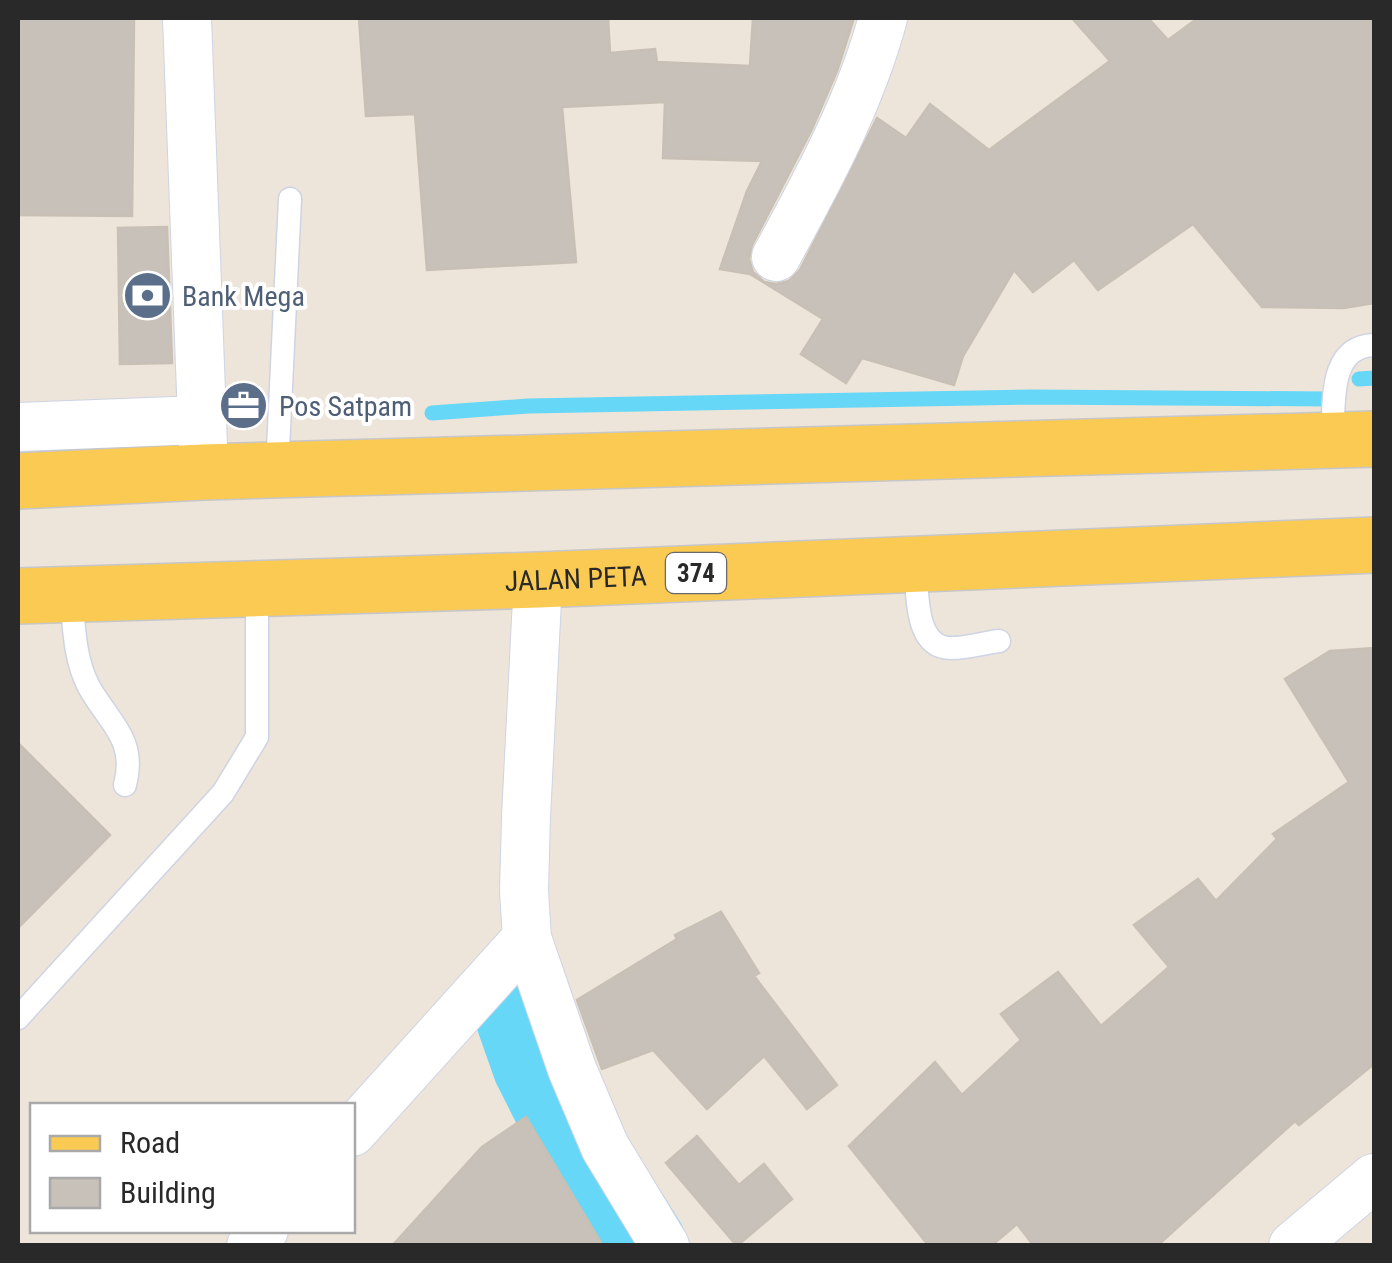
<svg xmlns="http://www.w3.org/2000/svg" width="1392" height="1263" viewBox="0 0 1392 1263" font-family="'Roboto Condensed',sans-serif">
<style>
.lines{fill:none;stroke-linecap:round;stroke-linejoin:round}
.stream{stroke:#66d7f6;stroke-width:15}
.river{stroke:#66d7f6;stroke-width:92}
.building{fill:#c8c1ba;stroke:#c8c0b4;stroke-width:2.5}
.lane-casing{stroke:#cfd4e4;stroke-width:25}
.street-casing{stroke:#cfd4e4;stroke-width:50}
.primary-casing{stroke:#c7c7c7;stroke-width:58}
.lane{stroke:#fff;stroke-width:22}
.street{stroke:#fff;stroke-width:48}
.primary{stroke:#faca52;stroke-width:55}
.labels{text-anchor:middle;stroke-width:8;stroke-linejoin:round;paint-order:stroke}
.shield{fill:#fff;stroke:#696969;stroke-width:2.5}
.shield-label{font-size:25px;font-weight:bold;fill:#292929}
.service-label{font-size:28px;fill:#4e5e75;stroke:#fff;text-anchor:start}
.street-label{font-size:28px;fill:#292929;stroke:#fff}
</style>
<rect width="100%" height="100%" fill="#ede4da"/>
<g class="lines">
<!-- stream -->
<g class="stream">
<polyline points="1359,379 1374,378"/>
<polyline points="432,413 528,406 1031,397 1327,399"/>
</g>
<!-- river -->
<polyline class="river" points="512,990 538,1064 586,1159 641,1246"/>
</g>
<!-- building -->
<g class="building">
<polygon points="18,18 134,18 132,216 18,215"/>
<polygon points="359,18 608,18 610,53 655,49 657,62 750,66 753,18 854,18 837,71 812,129 752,245 749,259 753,272 764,282 776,284 789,281 800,270 877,118 906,138 930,104 989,150 1110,61 1072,18 1148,18 1168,40 1198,18 1374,18 1374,303 1344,308 1262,307 1193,224 1098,290 1074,260 1033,292 1014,270 963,356 954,385 862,358 846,383 801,354 823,319 750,274 720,269 747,191 762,161 663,158 665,102 562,107 576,262 427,270 415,114 366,116"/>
<polygon points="167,227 172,363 120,364 118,228"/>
<polygon points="1374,648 1374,1064 1299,1125 1295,1121 1157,1246 1034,1246 1017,1224 991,1246 929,1246 849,1146 935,1062 962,1095 1021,1040 1001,1014 1058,972 1101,1026 1169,967 1134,925 1198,879 1216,901 1277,839 1273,834 1349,782 1285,679 1330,651"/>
<polygon points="18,743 110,835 18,928"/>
<polygon points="721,912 759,973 754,976 837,1085 807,1109 764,1056 707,1109 653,1050 602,1069 577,1000 677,939 675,935"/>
<polygon points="526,1117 603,1246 392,1246 482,1147"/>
<polygon points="697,1136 739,1185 764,1164 792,1199 737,1246 666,1163"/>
</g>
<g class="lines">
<defs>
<g id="lane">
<path d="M1332,439c3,-34 -5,-92 42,-94"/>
<polyline points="277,470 290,199"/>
<path d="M915,564c3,26 -2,85 37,84 15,0 31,-5 47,-7"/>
<path d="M71,594c3,31 3,65 18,93 20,36 48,52 36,98"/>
<polyline points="18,1018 223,793 257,737 257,589"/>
</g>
<g id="street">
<polyline points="187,18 204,472"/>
<path d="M776,257c42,-77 84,-154 107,-239"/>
<polyline points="18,427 201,420"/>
<polyline points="538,580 526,817 524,891 527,938 572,1069 605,1147 665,1246"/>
<polyline points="352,1132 527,938"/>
<polyline points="251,1246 264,1230"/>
<polyline points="1293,1246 1374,1178"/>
</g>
<g id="primary">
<polyline points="18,481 204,472 1374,439"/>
<path id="s1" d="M18,596l520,-16 836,-35"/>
</g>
</defs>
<!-- lane casing -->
<use href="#lane" class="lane-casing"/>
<!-- street casing -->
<use href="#street" class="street-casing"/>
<!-- primary casing -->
<use href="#primary" class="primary-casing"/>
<!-- lane -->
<use href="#lane" class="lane"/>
<!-- street -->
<use href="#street" class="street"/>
<!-- primary -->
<use href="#primary" class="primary"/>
</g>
<!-- icons -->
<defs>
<symbol id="bank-disc" viewBox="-11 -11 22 22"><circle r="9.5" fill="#5c6f8a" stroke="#fff"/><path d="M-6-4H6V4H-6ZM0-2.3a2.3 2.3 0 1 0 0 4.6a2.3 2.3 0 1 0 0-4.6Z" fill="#fff"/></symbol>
<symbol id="office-disc" viewBox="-11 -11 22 22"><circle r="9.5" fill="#5c6f8a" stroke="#fff"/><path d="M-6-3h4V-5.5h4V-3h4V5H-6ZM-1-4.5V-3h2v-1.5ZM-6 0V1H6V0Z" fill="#fff"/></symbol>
</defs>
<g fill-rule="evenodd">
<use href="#bank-disc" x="120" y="268" width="55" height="55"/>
<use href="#office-disc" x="216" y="378" width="55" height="55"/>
</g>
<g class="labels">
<!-- shield labels -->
<rect class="shield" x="666" y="553" width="60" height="40" rx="8"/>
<g class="shield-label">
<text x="696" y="582">374</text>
</g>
<!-- service labels -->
<g class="service-label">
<text x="182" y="306">Bank Mega</text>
<text x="279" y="416">Pos Satpam</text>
</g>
<!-- street labels -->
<g class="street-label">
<text dy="10" stroke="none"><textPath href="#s1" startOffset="558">JALAN PETA</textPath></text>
</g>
</g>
<!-- border -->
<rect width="1392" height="1263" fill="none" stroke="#292929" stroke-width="40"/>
<!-- legend -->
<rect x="30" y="1103" width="325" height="130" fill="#ffffff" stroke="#a9a9a9" stroke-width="2.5"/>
<rect x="50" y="1136" width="50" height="15" fill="#faca52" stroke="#a9a9a9" stroke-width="2.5"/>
<text x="120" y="1153" font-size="30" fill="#292929">Road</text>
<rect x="50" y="1178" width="50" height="30" fill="#c8c1ba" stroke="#a9a9a9" stroke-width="2.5"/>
<text x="120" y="1203" font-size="30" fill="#292929">Building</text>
</svg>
